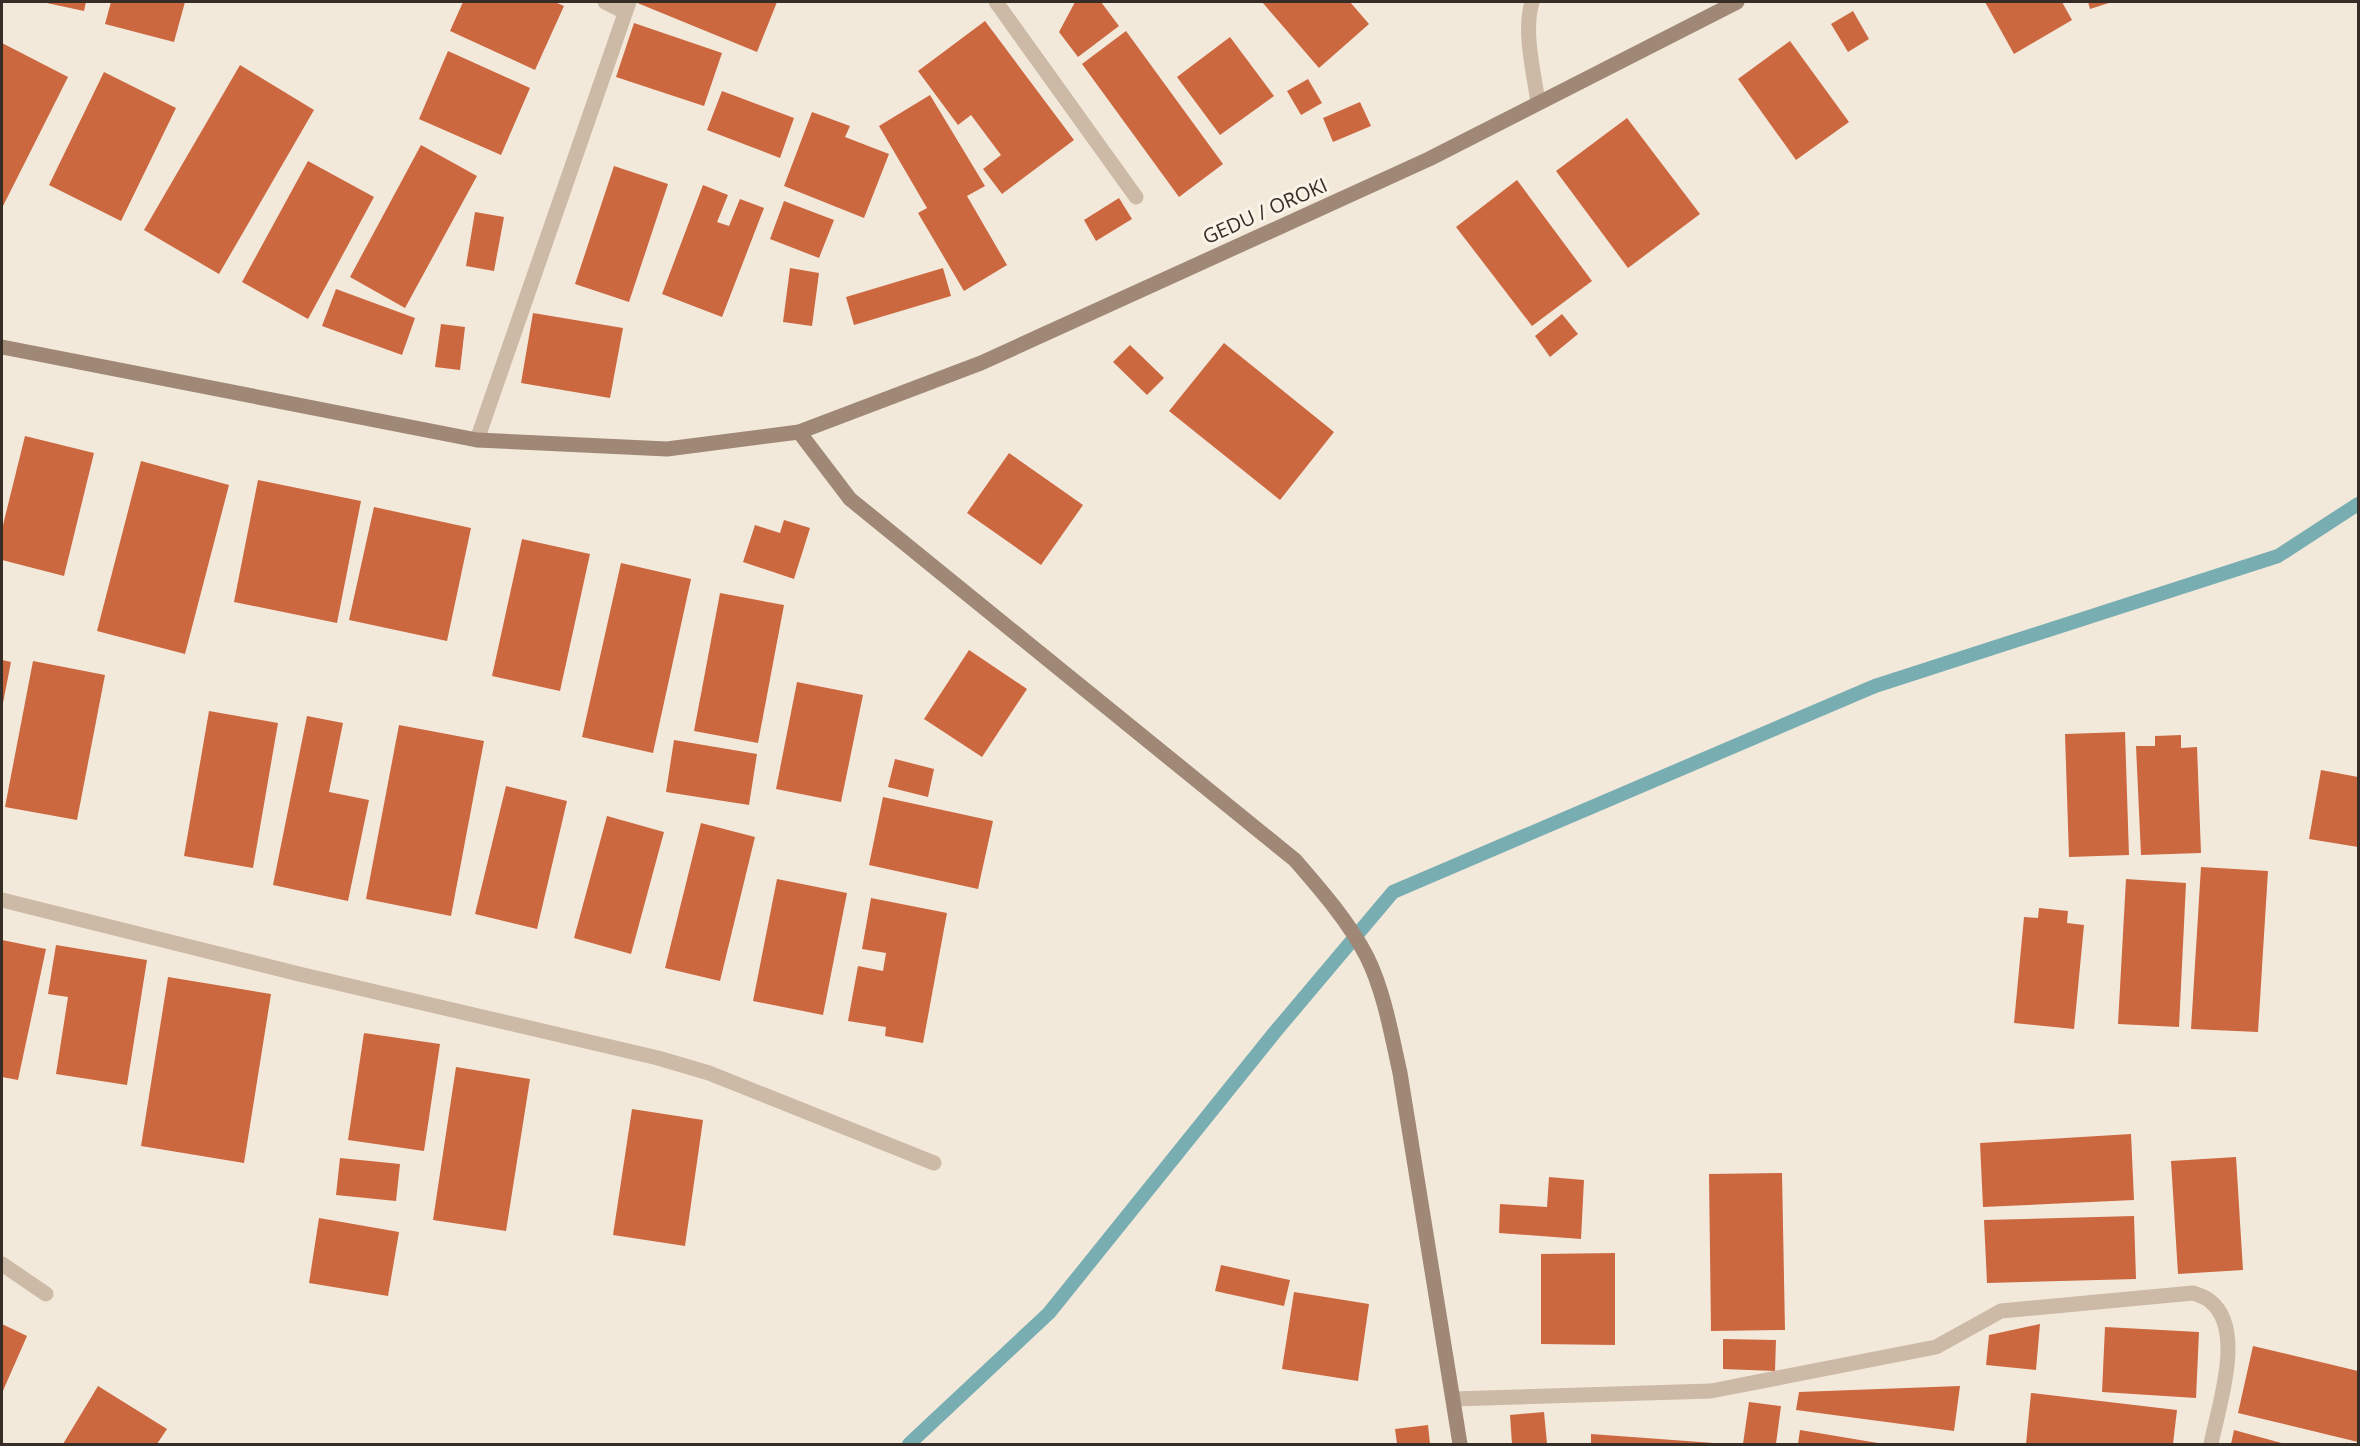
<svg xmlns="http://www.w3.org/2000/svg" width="2360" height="1446" viewBox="0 0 2360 1446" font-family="'Open Sans',sans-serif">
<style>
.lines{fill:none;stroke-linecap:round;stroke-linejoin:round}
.stream{stroke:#78adb2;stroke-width:14}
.building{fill:#cc6840}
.street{stroke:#ccb9a6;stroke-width:15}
.secondary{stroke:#a08877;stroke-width:15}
.labels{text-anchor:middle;stroke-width:6;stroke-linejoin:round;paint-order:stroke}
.street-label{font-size:20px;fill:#372d27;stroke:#faf3e7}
</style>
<rect width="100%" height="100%" fill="#f3e9db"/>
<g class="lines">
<!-- stream -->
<polyline class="stream" points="909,1444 1049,1313 1275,1032 1393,892 1875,686 2278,556 2358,504"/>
</g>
<!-- building -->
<g class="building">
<polygon points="42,2 86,2 84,11"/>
<polygon points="111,2 185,2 174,42 105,24"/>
<polygon points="463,2 555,2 564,6 535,70 450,31"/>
<polygon points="635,2 777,2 757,52"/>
<polygon points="1075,2 1101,2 1119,26 1078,57 1059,32"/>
<polygon points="1262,2 1350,2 1369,24 1319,68"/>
<polygon points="1985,2 2062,2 2072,20 2014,54"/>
<polygon points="2088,2 2112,2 2090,9"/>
<polygon points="1853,11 1869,39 1848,52 1831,24"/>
<polygon points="985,21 1074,140 1002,194 983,169 1001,155 971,115 958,125 918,71"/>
<polygon points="634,23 722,53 704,106 616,77"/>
<polygon points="1126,31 1223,164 1179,197 1082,64"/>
<polygon points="1230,37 1274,96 1220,135 1177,77"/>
<polygon points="1790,41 1849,122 1796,160 1738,79"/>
<polygon points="2,43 68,77 2,208"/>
<polygon points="448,51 530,88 501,155 419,119"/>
<polygon points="240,65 314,110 219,274 144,230"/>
<polygon points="104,72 176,108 121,221 49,185"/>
<polygon points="1308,79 1322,103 1301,115 1287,91"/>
<polygon points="722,91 794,118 780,158 707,130"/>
<polygon points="930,95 985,186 967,196 1007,265 964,291 918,213 927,208 879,126"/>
<polygon points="1360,102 1371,126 1333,142 1323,118"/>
<polygon points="812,112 850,126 845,137 889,154 864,218 784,186"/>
<polygon points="1627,118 1700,214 1628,268 1556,171"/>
<polygon points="421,145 477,176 405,308 350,277"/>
<polygon points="308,161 374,197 308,319 242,282"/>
<polygon points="614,166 668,184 629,302 575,284"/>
<polygon points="1517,180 1592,281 1532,326 1456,227"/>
<polygon points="703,185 728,195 717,222 729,226 740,199 764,208 722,317 662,294"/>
<polygon points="1119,198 1132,219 1096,241 1084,220"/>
<polygon points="784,201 834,220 819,258 770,239"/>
<polygon points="475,212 504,217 494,271 466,266"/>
<polygon points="790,268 819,273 812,326 783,322"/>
<polygon points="943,268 951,296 854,325 846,297"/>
<polygon points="336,289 415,318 402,355 322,326"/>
<polygon points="533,313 623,328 610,398 521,383"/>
<polygon points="1562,314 1578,334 1550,357 1535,336"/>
<polygon points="441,324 465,327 460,370 435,367"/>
<polygon points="1224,343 1334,432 1280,500 1169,411"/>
<polygon points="1130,345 1164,378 1147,395 1113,362"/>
<polygon points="25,436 94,453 64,576 2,560 2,529"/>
<polygon points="1009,453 1083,505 1041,565 967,513"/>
<polygon points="141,461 229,485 185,654 97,631"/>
<polygon points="258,480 361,501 337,623 234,602"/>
<polygon points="374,507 471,528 447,641 349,620"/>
<polygon points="784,520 810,528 794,579 743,562 755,525 780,533"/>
<polygon points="522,539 590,554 560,691 492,676"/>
<polygon points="621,563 691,579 653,753 582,737"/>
<polygon points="720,593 784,605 758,743 694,731"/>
<polygon points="969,650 1027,689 982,757 924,719"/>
<polygon points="2,660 11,662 3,703 2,703"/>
<polygon points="33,661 105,675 77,820 5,807"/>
<polygon points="797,682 863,695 841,802 776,789"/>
<polygon points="209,711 278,723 253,868 184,856"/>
<polygon points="307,716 343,723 329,792 369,800 348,901 273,885"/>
<polygon points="399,725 484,741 451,916 366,899"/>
<polygon points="2125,732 2129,855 2069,857 2065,734"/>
<polygon points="2181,735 2181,748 2197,747 2201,853 2141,855 2136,746 2155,746 2155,736"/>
<polygon points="674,740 757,754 749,805 666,792"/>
<polygon points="895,759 934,769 928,797 888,787"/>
<polygon points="2321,770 2358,777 2358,847 2309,839"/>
<polygon points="506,786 567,801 537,929 475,914"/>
<polygon points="883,797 993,821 978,889 869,865"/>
<polygon points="607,816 664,832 631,954 574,938"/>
<polygon points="701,823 755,837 720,981 665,968"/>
<polygon points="2201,867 2268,871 2258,1032 2191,1029"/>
<polygon points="777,879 847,893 823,1015 753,1001"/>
<polygon points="2126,879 2186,883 2179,1027 2118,1024"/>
<polygon points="871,898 947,913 923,1043 885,1036 886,1027 848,1021 858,966 883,971 886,953 862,949"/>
<polygon points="2039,908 2068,911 2067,923 2084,925 2074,1029 2014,1023 2024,917 2038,918"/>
<polygon points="2,940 46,949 18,1080 2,1077"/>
<polygon points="56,945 147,960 127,1085 56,1074 68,997 48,994"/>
<polygon points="168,977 271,994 244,1163 141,1146"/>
<polygon points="364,1033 440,1044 424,1151 348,1140"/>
<polygon points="456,1067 530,1079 506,1231 433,1220"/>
<polygon points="632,1109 703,1120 685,1246 613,1235"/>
<polygon points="2131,1134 2134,1200 1983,1207 1980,1143"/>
<polygon points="2236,1157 2243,1270 2178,1274 2171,1161"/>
<polygon points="340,1158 400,1164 396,1201 336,1195"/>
<polygon points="1782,1173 1785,1330 1711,1331 1709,1174"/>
<polygon points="1549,1177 1584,1180 1581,1239 1499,1233 1500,1204 1547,1207"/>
<polygon points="2134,1216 2136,1279 1987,1283 1984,1220"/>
<polygon points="319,1218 399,1232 388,1296 309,1283"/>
<polygon points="1615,1253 1615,1345 1541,1344 1541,1254"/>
<polygon points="1221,1265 1290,1280 1284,1306 1215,1291"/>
<polygon points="1294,1292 1369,1304 1358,1381 1282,1369"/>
<polygon points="2,1324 27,1336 2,1393"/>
<polygon points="2040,1324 2036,1370 1986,1365 1989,1335"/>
<polygon points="2105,1327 2199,1332 2196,1398 2102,1392"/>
<polygon points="1723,1339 1776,1340 1775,1371 1723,1369"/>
<polygon points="2253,1346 2358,1371 2358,1442 2238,1413"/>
<polygon points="98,1386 167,1429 157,1444 63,1444"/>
<polygon points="1960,1386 1954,1431 1796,1410 1799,1392"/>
<polygon points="2031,1393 2177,1410 2173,1444 2026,1444"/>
<polygon points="1749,1402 1781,1406 1776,1444 1743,1444"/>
<polygon points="1544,1412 1547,1444 1512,1444 1510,1415"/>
<polygon points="1428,1425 1430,1444 1397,1444 1395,1429"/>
<polygon points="1800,1430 1878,1443 1878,1444 1798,1444"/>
<polygon points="2234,1430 2285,1444 2231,1444"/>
<polygon points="1591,1434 1714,1443 1714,1444 1591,1444"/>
</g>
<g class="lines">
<!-- street -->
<g class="street">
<polyline points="605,2 625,12"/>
<polyline points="996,2 1136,197"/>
<path d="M1532,2c-9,31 2,70 6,101"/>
<polyline points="477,440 629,2"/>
<polyline points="2,900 299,974 658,1058 709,1073 934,1163"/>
<polyline points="2,1264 46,1294"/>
<path d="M1454,1399l257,-8 225,-44 65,-36 192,-18c5,2 13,4 17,8 36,28 8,106 1,143"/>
</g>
<!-- secondary -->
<g class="secondary">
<polyline points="2,347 477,440 667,449 799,432 981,363 1429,159 1737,2"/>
<path d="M799,432l51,67 445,361c26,30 54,62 72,97 17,34 25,80 33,116l60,371"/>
</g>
</g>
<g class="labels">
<!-- street labels -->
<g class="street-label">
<text transform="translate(1265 211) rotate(-24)" y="7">GEDU / OROKI</text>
</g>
</g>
<!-- border -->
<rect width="2360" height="1446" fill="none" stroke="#372d27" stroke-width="6"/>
</svg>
